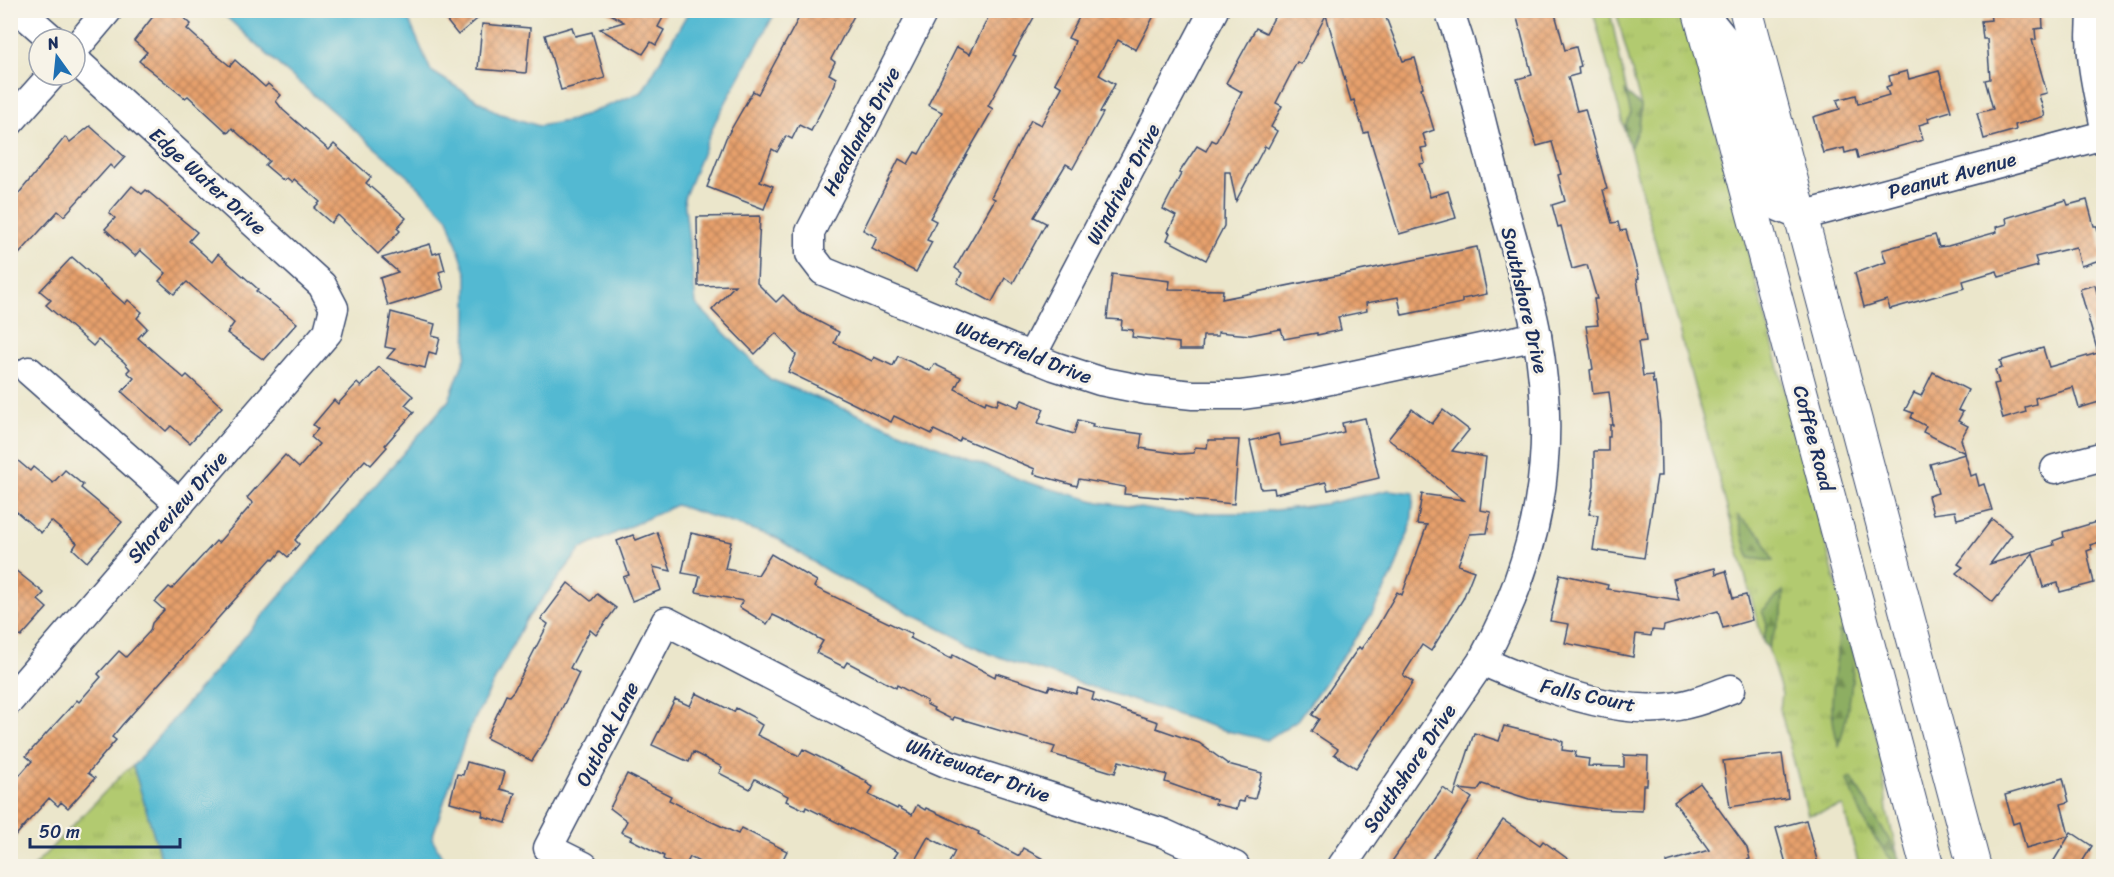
<svg xmlns="http://www.w3.org/2000/svg" width="2114" height="877" viewBox="0 0 2114 877" font-family="Sriracha,sans-serif">
<style>
.grass{fill:url(#grass-tufts);stroke:#667c66;stroke-width:1.5}
.forest{fill:url(#forest-firs);stroke:#546e60;stroke-width:1.5}
.water{fill:#53b9d2;stroke:#377498;stroke-width:1.5}
.building{fill:url(#building-cross-hatch)}
.lines{fill:none;stroke-linecap:round;stroke-linejoin:round}
.minor-casing{stroke:#3a4a6e;stroke-width:31}
.major-casing{stroke:#3a4a6e;stroke-width:35}
.minor{stroke:#fff;stroke-width:28}
.major{stroke:#fff;stroke-width:33}
.labels{text-anchor:middle;stroke-width:6;stroke-linejoin:round;paint-order:stroke}
.street-label{font-size:20px;fill:#1b2f5e;stroke:#f7f3e8}
</style>
<defs>
<pattern id="grass-tufts" width="24" height="20" patternUnits="userSpaceOnUse" patternTransform="scale(1.5)"><rect width="24" height="20" fill="#b2ca6f"/><path d="M3 7l-1-3M5 7V3M7 7l1-3M15 17l-1-3M17 17v-4M19 17l1-3" fill="none" stroke="#98ae63"/></pattern>
<pattern id="forest-firs" width="22" height="20" patternUnits="userSpaceOnUse" patternTransform="scale(1.5)"><rect width="22" height="20" fill="#8dae62"/><path d="M5 1l3.5 6h-7zM16 11l3.5 6h-7z" fill="#728e54"/></pattern>
<pattern id="building-cross-hatch" width="8" height="8" patternUnits="userSpaceOnUse" patternTransform="scale(1.5)"><rect width="8" height="8" fill="#e7a06c"/><path d="M0 0l8 8M0 8l8-8" fill="none" stroke="#ba835c"/></pattern>
</defs>
<rect width="100%" height="100%" fill="#f7f3e8"/>
<filter id="ink" filterUnits="userSpaceOnUse"><feTurbulence type="fractalNoise" baseFrequency=".0167" numOctaves="2"/><feDisplacementMap in="SourceGraphic" scale="12" xChannelSelector="R" yChannelSelector="G"/><feConvolveMatrix kernelMatrix="1 2 1 2 8 2 1 2 1" color-interpolation-filters="sRGB"/></filter>
<filter id="wash" filterUnits="userSpaceOnUse"><feTurbulence type="fractalNoise" baseFrequency=".008" numOctaves="4" result="noise"/><feDisplacementMap in="SourceGraphic" scale="24" xChannelSelector="R" yChannelSelector="G"/><feGaussianBlur stdDeviation="1.35" result="paint"/><feColorMatrix in="noise" values="0 0 0 0 0 0 0 0 0 0 0 0 0 0 0 0 0 1.4 0 .05"/><feComposite in="paint" operator="in"/></filter>
<g filter="url(#wash)">
<rect width="100%" height="100%" fill="#ebe6cb"/>
<!-- grass -->
<g class="grass">
<polygon points="1593,11 1610,11 1631,113 1624,128"/>
<polygon points="1616,11 1684,11 1882,756 1887,811 1897,853 1897,866 1859,866 1843,806 1808,815 1780,709 1782,694 1768,648 1782,614 1783,593 1767,624 1763,642 1630,148 1639,126 1641,106"/>
<polygon points="133,766 160,855 172,866 34,866 124,772"/>
</g>
<!-- forest -->
<g class="forest">
<polygon points="1625,92 1641,106 1639,126 1630,148 1624,128 1631,113"/>
<polygon points="1738,516 1762,536 1773,561 1749,558"/>
<polygon points="1783,591 1782,614 1768,648 1763,642 1767,624 1762,611"/>
<path d="M1839,631l11,5c8,31 -2,79 -11,110 -15,-45 -1,-72 0,-115z"/>
<polygon points="1851,777 1897,853 1901,866 1896,866 1867,827 1847,780"/>
</g>
<!-- water -->
<polygon class="water" points="220,11 405,11 431,71 498,113 539,126 572,120 642,92 689,11 776,11 715,122 684,198 696,304 770,379 1026,482 1099,502 1174,513 1250,513 1325,504 1389,490 1414,493 1411,525 1394,572 1370,617 1299,719 1267,740 1227,731 990,654 829,572 775,537 676,505 581,549 526,620 467,734 432,838 447,866 172,866 160,855 133,766 449,400 466,355 467,314 467,275 448,218 408,176 282,68"/>
<g id="blocks">
<!-- building -->
<g class="building">
<polygon points="158,10 176,10 191,24 187,29 215,54 230,66 235,60 265,87 268,84 281,95 276,101 283,110 329,150 334,144 371,177 366,183 406,218 397,228 400,231 378,254 338,215 331,223 314,208 320,202 294,179 292,182 287,178 284,181 265,165 269,161 232,128 228,133 188,96 185,98 139,61 147,52 134,41"/>
<polygon points="438,10 488,10 458,35"/>
<polygon points="604,10 667,10 658,27 664,30 656,45 651,42 643,54 600,29 624,22"/>
<polygon points="803,10 857,10 831,59 835,62 829,74 836,78 835,84 811,131 799,125 792,139 786,136 777,152 772,149 760,181 773,186 764,209 707,187 726,138 753,91 758,94"/>
<polygon points="992,10 1038,10 1013,55 1016,56 988,106 993,109 930,218 936,221 927,240 932,242 916,272 872,249 877,237 863,230 899,159 908,164 915,152 919,154 942,112 928,105 957,47 970,54"/>
<polygon points="1083,10 1157,10 1136,50 1118,40 1099,75 1115,84 1100,112 1103,113 1073,168 1066,164 1034,217 1046,223 1013,283 1005,278 992,302 957,283 962,273 955,268 995,199 991,197 1031,120 1041,125 1062,87 1055,83 1070,55 1075,41 1068,38"/>
<polygon points="1278,10 1383,10 1403,61 1415,58 1423,87 1421,88 1434,130 1423,134 1427,147 1421,148 1425,163 1420,164 1430,197 1448,191 1456,218 1399,234 1368,132 1364,133 1354,100 1351,101 1326,15 1301,64 1297,62 1276,103 1282,106 1271,127 1277,131 1268,148 1265,146 1236,201 1230,172 1225,172 1224,226 1206,260 1167,240 1170,233 1168,232 1176,216 1163,209 1181,174 1179,173 1197,146 1206,151 1212,140 1216,142 1242,92 1226,83 1256,28 1266,33"/>
<polygon points="1515,10 1554,10 1565,50 1576,47 1581,66 1578,67 1579,74 1568,77 1577,111 1585,109 1607,189 1603,190 1612,223 1618,222 1620,231 1626,230 1639,278 1637,279 1646,341 1638,342 1643,376 1652,375 1653,383 1655,382 1660,423 1661,476 1657,476 1644,558 1593,550 1598,515 1589,514 1594,485 1594,451 1608,451 1608,437 1610,437 1610,425 1613,425 1609,392 1593,394 1590,370 1593,369 1586,326 1598,325 1594,299 1597,299 1587,265 1572,269 1561,226 1558,227 1552,205 1565,201 1558,175 1561,174 1552,142 1537,146 1525,109 1517,79 1532,75"/>
<polygon points="2042,10 2043,28 2035,29 2036,40 2032,40 2047,93 2039,95 2045,116 2015,125 2016,130 1984,139 1977,113 1993,109 1985,80 1990,79 1987,39 1983,39 1981,21 1991,20 1990,12"/>
<polygon points="482,24 530,28 526,73 478,69"/>
<polygon points="572,27 575,36 592,32 605,78 561,90 545,35"/>
<polygon points="1907,71 1909,79 1939,71 1951,111 1928,118 1929,122 1919,125 1923,140 1858,158 1856,150 1845,153 1844,148 1823,153 1813,117 1840,109 1837,100 1856,95 1858,104 1889,95 1886,87 1891,85 1889,76"/>
<polygon points="90,126 125,157 114,169 110,165 64,216 58,211 10,264 10,204 65,137 70,142"/>
<polygon points="132,186 142,194 146,190 197,232 189,241 212,262 218,254 258,289 256,291 297,323 264,360 227,333 234,323 187,282 174,294 159,281 166,273 140,250 135,256 105,229 115,218 109,213"/>
<polygon points="2066,200 2068,205 2087,200 2094,226 2097,226 2103,259 2081,266 2076,247 2035,257 2038,266 1999,277 1997,271 1963,281 1965,288 1890,309 1887,300 1864,307 1855,273 1886,262 1882,250 1935,235 1939,247 1948,246 1997,232 1996,227 2007,224 2006,218"/>
<polygon points="760,216 757,283 776,302 783,295 800,312 839,332 834,343 872,361 874,357 893,366 898,356 930,371 934,364 961,377 955,389 985,404 986,401 997,405 999,399 1018,407 1022,400 1044,409 1038,423 1074,434 1078,420 1093,424 1092,427 1142,434 1140,448 1180,454 1194,453 1195,447 1207,448 1208,440 1239,440 1234,504 1124,494 1125,487 1079,479 1077,486 1034,474 1035,469 961,438 959,442 934,430 932,434 894,416 891,422 788,372 796,355 776,333 755,354 712,310 735,285 698,286 697,217"/>
<polygon points="430,244 433,254 440,252 445,270 439,272 444,289 388,306 380,278 398,272 382,258"/>
<polygon points="1477,247 1487,294 1462,299 1462,303 1402,315 1398,297 1366,303 1367,311 1338,317 1341,330 1317,335 1317,333 1284,339 1281,329 1250,335 1218,332 1218,336 1203,336 1202,350 1179,350 1179,343 1132,337 1133,330 1121,329 1122,320 1107,319 1112,274 1170,281 1169,289 1223,290 1222,299"/>
<polygon points="72,257 125,304 128,300 142,312 137,318 147,328 138,338 184,378 187,375 222,407 190,443 171,426 166,431 122,392 134,378 127,372 130,369 124,362 98,340 93,346 46,305 51,300 40,291"/>
<polygon points="2095,285 2103,315 2103,401 2079,408 2073,387 2035,398 2036,404 2025,407 2026,412 2003,419 1994,384 1999,383 1995,370 2002,368 2000,361 2043,348 2049,367 2098,353 2080,289"/>
<polygon points="391,312 435,324 432,336 440,338 436,354 429,352 425,368 387,358 395,349 385,347"/>
<polygon points="379,367 413,396 405,405 414,412 385,445 387,447 371,465 365,460 295,540 299,544 288,557 281,551 274,560 272,558 122,725 112,737 116,740 88,773 95,778 68,808 61,802 58,806 49,798 10,842 10,786 32,761 26,756 77,700 79,702 101,677 98,674 119,651 126,657 150,631 152,623 164,610 155,602 169,587 172,589 216,541 218,543 253,503 247,498 285,455 299,468 319,444 311,437 318,429 313,425 334,400 338,404 357,383 361,387"/>
<polygon points="1933,372 1968,390 1958,410 1963,412 1958,421 1968,426 1961,439 1965,453 1923,432 1926,426 1911,418 1913,413 1905,410 1914,393 1921,396"/>
<polygon points="1412,409 1432,424 1443,410 1469,430 1452,451 1486,457 1480,510 1491,512 1487,533 1470,534 1458,565 1474,571 1463,599 1431,651 1422,645 1403,675 1413,682 1356,768 1334,754 1338,749 1311,731 1319,719 1312,715 1359,647 1361,649 1377,627 1397,592 1402,595 1427,525 1417,524 1422,494 1464,500 1388,439"/>
<polygon points="1365,418 1379,478 1328,490 1326,482 1275,494 1274,488 1261,489 1250,441 1278,434 1281,446 1307,441 1344,432 1342,423"/>
<polygon points="10,454 30,471 33,467 53,483 65,470 83,485 81,488 122,522 87,562 73,549 77,543 51,521 41,533 10,506"/>
<polygon points="1965,454 1971,476 1976,474 1979,486 1984,484 1992,510 1957,519 1955,511 1933,514 1928,496 1938,493 1930,464"/>
<polygon points="1992,519 2012,535 1990,564 2054,545 2053,541 2064,537 2063,532 2103,520 2103,541 2090,545 2092,549 2087,551 2094,583 2060,592 2058,583 2043,587 2033,553 1993,602 1956,573 1963,567 1958,564"/>
<polygon points="657,532 671,571 653,567 661,590 632,601 623,577 629,575 617,541 633,535 636,540"/>
<polygon points="691,533 731,542 725,569 758,575 771,554 817,581 814,587 912,634 910,638 951,659 953,655 995,677 996,673 1048,690 1050,686 1076,694 1078,688 1094,693 1092,700 1158,722 1156,728 1199,743 1228,764 1262,773 1255,799 1245,797 1244,802 1239,801 1237,809 1215,804 1216,800 1165,782 1167,775 1119,761 1115,773 1052,754 1055,747 954,717 953,720 933,710 934,708 926,704 927,701 897,685 896,688 847,662 844,667 816,653 823,641 792,624 773,615 767,624 739,607 743,601 696,592 700,576 682,573"/>
<polygon points="10,566 44,593 38,600 47,608 21,637 10,628"/>
<polygon points="1715,568 1716,574 1726,571 1733,598 1746,595 1752,620 1723,628 1718,611 1664,626 1663,631 1652,630 1651,636 1636,634 1633,657 1565,643 1569,624 1550,621 1560,574 1608,585 1607,589 1679,600 1673,579"/>
<polygon points="568,583 591,601 597,594 616,608 596,635 590,630 570,668 579,673 550,733 532,761 486,738 506,695 509,696 514,690 548,624 541,619"/>
<polygon points="696,693 734,712 736,708 755,718 754,720 762,725 757,735 799,756 803,749 867,781 866,783 873,787 869,795 897,809 898,807 912,815 917,805 925,810 926,808 979,832 978,834 1019,856 1023,848 1058,867 947,867 955,851 928,837 911,867 894,858 898,852 806,807 805,810 786,801 788,796 755,779 750,789 719,773 722,767 693,752 689,762 652,745 675,699 690,706"/>
<polygon points="1504,726 1557,739 1563,742 1562,750 1576,752 1575,757 1589,759 1588,766 1624,767 1624,755 1648,756 1647,785 1643,785 1642,811 1596,809 1529,799 1482,784 1477,791 1459,789 1472,798 1427,867 1388,867 1443,788 1454,796 1474,733 1499,741"/>
<polygon points="1782,754 1788,798 1730,807 1723,761"/>
<polygon points="467,762 505,772 500,789 515,793 506,823 482,816 483,811 450,802 457,774 463,775"/>
<polygon points="627,774 671,796 669,800 708,820 738,834 741,828 787,851 779,867 708,867 690,857 685,867 677,867 663,859 664,856 630,839 632,837 621,832 627,821 610,808"/>
<polygon points="2063,778 2069,802 2061,804 2069,835 2071,832 2092,846 2079,867 2050,867 2069,836 2026,848 2019,822 2013,824 2005,795"/>
<polygon points="1700,783 1747,848 1750,859 1743,861 1744,867 1667,867 1667,862 1709,850 1674,802"/>
<polygon points="1503,820 1540,845 1543,841 1579,867 1471,867"/>
<polygon points="1806,820 1819,867 1787,867 1776,828"/>
</g>
</g>
</g>
<g filter="url(#ink)">
<use href="#blocks" fill-opacity="0" stroke="#3a4a6e" stroke-width="1.5"/>
<g class="lines">
<defs>
<g id="minor">
<polyline points="19,10 52,39"/>
<polyline points="924,10 810,232 810,254 823,271 1054,366 1100,381 1146,390 1193,395 1241,395 1288,389 1537,336"/>
<polyline points="1701,10 1730,46 1771,191 1779,207 1801,216 2104,135"/>
<path d="M2093,10c-6,38 3,76 11,113"/>
<polyline points="75,49 108,10"/>
<polyline points="10,122 52,75"/>
<polyline points="1031,357 1214,10"/>
<polyline points="29,371 180,504"/>
<polyline points="2055,469 2104,456"/>
<path d="M1482,661c49,22 124,51 178,47 26,-1 48,-10 71,-19"/>
<polyline points="10,700 328,332 334,308 322,285 75,60"/>
<polyline points="584,866 548,848 666,621 907,746 951,765 1163,833 1235,866"/>
<path d="M1342,866l140,-205c57,-104 76,-207 55,-325 -9,-50 -26,-100 -39,-150 -16,-58 -28,-119 -49,-176"/>
</g>
<g id="major">
<polyline points="1699,10 1927,866"/>
<polyline points="1746,10 1974,866"/>
</g>
</defs>
<!-- minor casing -->
<use href="#minor" class="minor-casing"/>
<!-- major casing -->
<use href="#major" class="major-casing"/>
<!-- minor -->
<use href="#minor" class="minor"/>
<!-- major -->
<use href="#major" class="major"/>
</g>
</g>
<g class="labels">
<!-- street labels -->
<g class="street-label">
<text transform="translate(861 131) rotate(-62)" y="7">Headlands Drive</text>
<text transform="translate(1952 175) rotate(-15)" y="7">Peanut Avenue</text>
<text transform="translate(208 181) rotate(42)" y="7">Edge Water Drive</text>
<text transform="translate(1123 184) rotate(-62)" y="7">Windriver Drive</text>
<text transform="translate(1525 300) rotate(77)" y="7">Southshore Drive</text>
<text transform="translate(1024 352) rotate(21)" y="7">Waterfield Drive</text>
<text transform="translate(1814 438) rotate(75)" y="7">Coffee Road</text>
<text transform="translate(177 507) rotate(-49)" y="7">Shoreview Drive</text>
<text transform="translate(1588 695) rotate(12)" y="7">Falls Court</text>
<text transform="translate(607 734) rotate(-63)" y="7">Outlook Lane</text>
<text transform="translate(1409 768) rotate(-56)" y="7">Southshore Drive</text>
<text transform="translate(978 770) rotate(20)" y="7">Whitewater Drive</text>
</g>
</g>
<!-- margin -->
<rect width="2114" height="877" fill="none" stroke="#f7f3e8" stroke-width="36"/>
<!-- north arrow -->
<g transform="translate(57 57) rotate(345)"><circle r="28" fill="#f7f3e8" stroke="#9fa5b1" stroke-width="1.5"/>
<path d="M0-4.5L10 22L0 15L-10 22Z" fill="#1f6fb2"/>
<text y="-9" font-size="16" font-weight="bold" text-anchor="middle" fill="#1b2f5e">N</text>
</g>
<!-- scale -->
<path d="M30 838v9h150v-9" fill="none" stroke="#1b2f5e" stroke-width="3"/>
<text x="39" y="838" font-size="18" fill="#1b2f5e" stroke="#f7f3e8" stroke-width="4.5" paint-order="stroke">50 m</text>
</svg>
